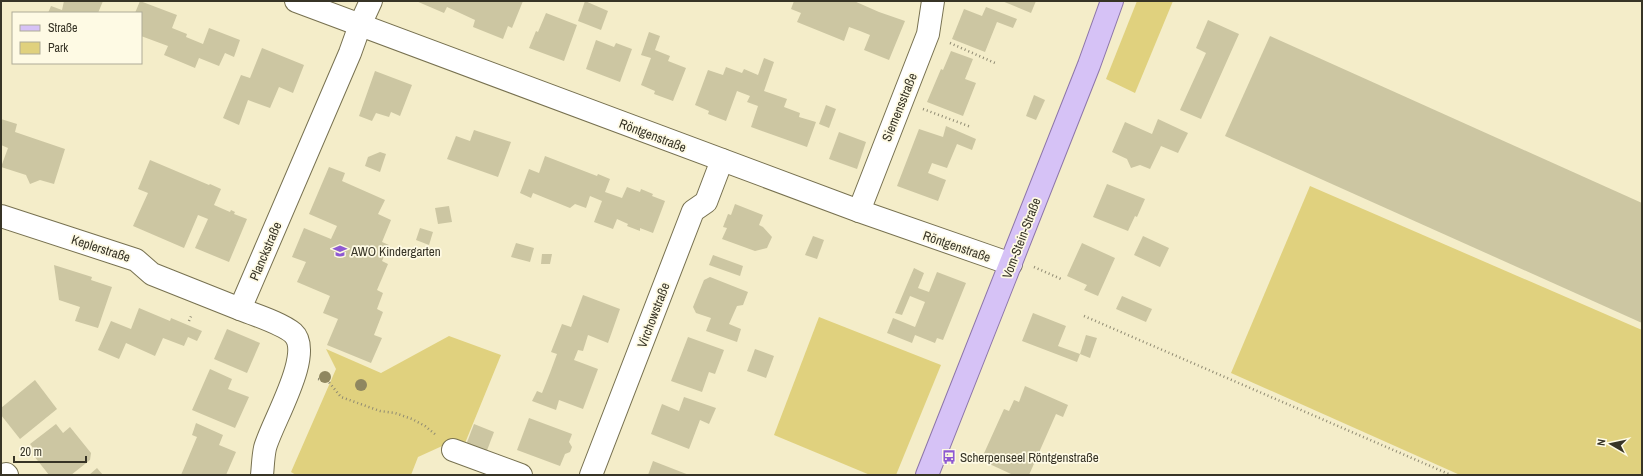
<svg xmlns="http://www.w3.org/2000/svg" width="1643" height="476" viewBox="0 0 1643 476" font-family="'Archivo Narrow',sans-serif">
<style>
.green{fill:#e0d17e}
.building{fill:#ccc6a2}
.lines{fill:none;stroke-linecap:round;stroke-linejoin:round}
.minor-casing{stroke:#777150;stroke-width:24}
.major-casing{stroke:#8d76a9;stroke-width:24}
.path{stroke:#8f8a72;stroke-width:2.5;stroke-dasharray:1 3;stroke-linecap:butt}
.minor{stroke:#fff;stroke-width:22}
.major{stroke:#d6c2f6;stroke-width:22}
.tree{fill:#8f8760}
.labels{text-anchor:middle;stroke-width:3.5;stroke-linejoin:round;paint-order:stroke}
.street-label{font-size:13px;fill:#373426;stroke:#fefae4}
.poi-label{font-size:13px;fill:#373426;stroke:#fefae4;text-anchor:start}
</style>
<rect width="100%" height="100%" fill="#f4edc9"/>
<!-- green -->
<g class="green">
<polygon points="1137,1 1173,1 1135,93 1106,79"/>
<polygon points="1310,186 1642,330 1642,475 1460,475 1231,373"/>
<polygon points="819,317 941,365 896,475 870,475 774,435"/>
<polygon points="449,336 501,355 463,448 451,442 418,457 411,475 296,475 291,472 336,369 326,349 381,373"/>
</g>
<!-- building -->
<g class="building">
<polygon points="64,1 103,1 98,13 82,12 81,13 48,13 51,6 62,10"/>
<polygon points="140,1 177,15 172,28 187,34 186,37 203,44 209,28 240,40 234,57 225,53 219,66 199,58 195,68 164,55 168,46 141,36 141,13 135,13"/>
<polygon points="416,1 523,1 512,28 508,26 503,39 473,27 475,20 447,7 444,13"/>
<polygon points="585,1 608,11 601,30 578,21"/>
<polygon points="794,1 854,1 879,12 905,21 889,60 864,50 870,35 860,31 849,27 844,41 797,22 801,13 791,9"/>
<polygon points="1002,1 1036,1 1031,13"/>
<polygon points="986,7 1017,19 1013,28 997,22 985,52 952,39 964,9 982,16"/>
<polygon points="546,13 577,25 564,61 529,48 536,31 538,32"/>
<polygon points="1208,20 1239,34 1201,119 1180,110 1206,53 1196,48"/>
<polygon points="649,32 660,36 655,50 670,56 668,61 686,68 673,101 654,94 655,91 641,85 651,58 641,55"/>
<polygon points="1270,36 1642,203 1642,323 1225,136"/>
<polygon points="596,40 614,47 616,43 632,49 620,82 586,69"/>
<polygon points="262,48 304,65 293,93 279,87 270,108 248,100 239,125 223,118 241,75 250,78"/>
<polygon points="951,51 973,59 965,79 976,83 963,116 927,102 941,69 943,70"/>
<polygon points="764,58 774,62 764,91 787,99 784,107 800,113 799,117 816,122 807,147 751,127 758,106 747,102 750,96 737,91 726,121 708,114 709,111 695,105 708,70 723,75 726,67 742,73 744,69 758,75"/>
<polygon points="375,71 412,85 400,116 391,112 389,117 376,113 372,121 359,116"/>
<polygon points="1034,95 1045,100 1036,120 1026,116"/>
<polygon points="826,105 836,109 829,128 819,124"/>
<polygon points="1,119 17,124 15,132 65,149 54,184 40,180 30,184 26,175 1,167 8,148 1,145"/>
<polygon points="1158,119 1188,133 1178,153 1161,146 1150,169 1140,165 1131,168 1127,159 1112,152 1125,122 1152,134"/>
<polygon points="946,126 976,139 972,150 957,144 947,168 932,163 928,173 946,180 938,201 897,186 919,129 943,137"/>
<polygon points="474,130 511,142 498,177 447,159 456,136 470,141"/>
<polygon points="839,132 866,142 857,169 829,159"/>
<polygon points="380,152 386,154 380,172 365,166 368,157"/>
<polygon points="545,156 597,176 598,174 610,179 605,192 622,198 627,187 640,192 641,189 653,194 652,196 665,201 653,233 640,228 640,231 627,226 628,224 617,219 613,229 594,222 602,201 590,196 586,208 575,204 570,208 533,193 531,198 520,193 529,169 539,173"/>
<polygon points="150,160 209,185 210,184 221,189 214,205 230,212 231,210 235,212 234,214 247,219 229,262 195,248 208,219 198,215 184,248 133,226 148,193 138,189"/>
<polygon points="329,167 345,173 342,181 385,200 378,214 391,220 382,242 389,245 382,261 388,264 377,290 383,293 377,309 383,312 374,335 382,338 371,363 327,345 338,319 323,313 330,296 297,282 306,262 292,257 304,228 331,239 337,226 309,214"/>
<polygon points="1107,184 1145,199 1137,217 1135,216 1128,231 1093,217"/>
<polygon points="735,204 763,215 759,225 763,227 772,237 767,248 755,251 722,239 727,228 723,227 728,214 731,215"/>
<polygon points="449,206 452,222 438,224 435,208"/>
<polygon points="420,228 433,232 429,245 416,240"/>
<polygon points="813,236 824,240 817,259 805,255"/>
<polygon points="1143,236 1169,248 1160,267 1134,255"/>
<polygon points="516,243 534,248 530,262 511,257"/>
<polygon points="1082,243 1115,258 1098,296 1084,290 1087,285 1067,276"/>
<polygon points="542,254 552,254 550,264 541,264"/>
<polygon points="713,255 743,266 740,276 709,265"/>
<polygon points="54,265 92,277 91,280 112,287 98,328 75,321 80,307 59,300"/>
<polygon points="914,268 924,273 918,288 929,292 937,272 966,283 943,340 937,338 935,343 915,335 912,343 887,333 893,318 915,327 925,302 910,296 902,315 895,313"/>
<polygon points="710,277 748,292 743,305 737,306 729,324 741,329 737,342 706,331 711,318 696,313 693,307 704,280"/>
<polygon points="583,295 620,309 608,343 588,335 583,351 578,350 574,360 598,369 583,409 559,400 556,410 532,401 537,391 542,393 550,373 557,354 551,352 562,324 571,327"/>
<polygon points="1122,296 1152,309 1146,322 1116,309"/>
<polygon points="139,308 170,321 171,318 202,331 197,341 188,337 184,346 163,338 155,356 126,343 119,359 98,350 111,321 131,329"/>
<polygon points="1033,313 1066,326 1058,346 1080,354 1077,362 1022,341"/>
<polygon points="227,329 260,343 247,373 214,359"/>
<polygon points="1086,335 1097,338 1090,358 1080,354"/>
<polygon points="688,337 724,350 715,374 709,372 702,392 671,381"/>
<polygon points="755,349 774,356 766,378 747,371"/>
<polygon points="210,369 232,379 228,389 249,397 235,428 192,410"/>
<polygon points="35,380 57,409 20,439 1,415 1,408"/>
<polygon points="1025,386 1068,405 1063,417 1056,414 1029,475 1011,475 1011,474 981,460 1004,409 1009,411 1014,400 1019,402"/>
<polygon points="684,397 716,408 709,424 700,420 689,449 651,434 662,404 679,411"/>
<polygon points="529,418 572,434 569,442 572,447 570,452 565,454 560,466 517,450"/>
<polygon points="196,423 223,435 219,445 236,452 226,475 181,475 197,437 192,435"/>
<polygon points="56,424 63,433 70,427 91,453 90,460 71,475 49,475 34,456 37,453 30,444"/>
<polygon points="474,424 494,432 486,453 466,445"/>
<polygon points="653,461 689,475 648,475"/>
<polygon points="97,468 103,475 89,475"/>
</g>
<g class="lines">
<defs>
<g id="minor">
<polyline points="296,1 859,211 1011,264"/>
<polyline points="859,211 928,34 933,1"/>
<polyline points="1,216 136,260 152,274 240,309"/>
<polyline points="453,450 521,475"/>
<polyline points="6,474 7,475"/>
<path d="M262,475c1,-9 1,-18 3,-27 6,-24 50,-95 28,-115 -12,-10 -38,-18 -53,-24l110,-256 10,-28 11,-24"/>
<polyline points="591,475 693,211 706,202 722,160"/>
</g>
<polyline id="major" points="927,475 1089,65 1112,1"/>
</defs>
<!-- minor casing -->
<use href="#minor" class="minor-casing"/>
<!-- major casing -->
<use href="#major" class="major-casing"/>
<!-- path -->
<g class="path">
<polyline points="950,43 995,63"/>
<polyline points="923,109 971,127"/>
<polyline points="1034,267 1061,279"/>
<polyline points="1084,316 1451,475"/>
<polyline points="189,321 192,314"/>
<polyline points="318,379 328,381 341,397 380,411 395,413 412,419 425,426 436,435"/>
</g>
<!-- minor -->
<use href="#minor" class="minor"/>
<!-- major -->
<use href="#major" class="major"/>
</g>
<!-- trees -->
<g class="tree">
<circle cx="325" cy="377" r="6"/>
<circle cx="361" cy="385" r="6"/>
</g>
<!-- icons -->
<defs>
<symbol id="school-bare" viewBox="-9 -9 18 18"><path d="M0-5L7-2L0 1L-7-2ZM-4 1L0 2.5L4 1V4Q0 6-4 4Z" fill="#8e59d2" stroke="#fefae4" stroke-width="2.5" paint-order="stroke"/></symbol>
<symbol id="bus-bare" viewBox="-9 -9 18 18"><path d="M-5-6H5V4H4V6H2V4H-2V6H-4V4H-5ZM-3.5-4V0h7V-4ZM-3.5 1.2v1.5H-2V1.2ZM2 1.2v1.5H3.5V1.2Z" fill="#8e59d2" stroke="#fefae4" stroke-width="2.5" paint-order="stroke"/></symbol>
</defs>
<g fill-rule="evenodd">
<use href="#school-bare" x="330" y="241" width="20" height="20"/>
<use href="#bus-bare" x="939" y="447" width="20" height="20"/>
</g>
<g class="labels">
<!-- street labels -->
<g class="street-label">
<text transform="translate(899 107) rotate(-68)" y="5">Siemensstraße</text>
<text transform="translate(653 135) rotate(21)" y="5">Röntgenstraße</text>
<text transform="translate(1021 238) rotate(-69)" y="5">Vom-Stein-Straße</text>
<text transform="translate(957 246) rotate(19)" y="5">Röntgenstraße</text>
<text transform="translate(101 248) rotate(18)" y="5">Keplerstraße</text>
<text transform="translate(265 251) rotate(-67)" y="5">Planckstraße</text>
<text transform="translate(653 315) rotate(-69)" y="5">Virchowstraße</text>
</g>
<!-- poi labels -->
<g class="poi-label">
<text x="351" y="256">AWO Kindergarten</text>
<text x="960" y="462">Scherpenseel Röntgenstraße</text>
</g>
</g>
<!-- border -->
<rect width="1643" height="476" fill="none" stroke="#373426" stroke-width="4"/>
<!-- legend -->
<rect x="12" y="12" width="130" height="52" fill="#fefae4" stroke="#aeab98"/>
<rect x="20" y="25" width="20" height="6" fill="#d6c2f6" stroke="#aeab98"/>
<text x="48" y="32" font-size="12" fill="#373426">Straße</text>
<rect x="20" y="42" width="20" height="12" fill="#e0d17e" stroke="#aeab98"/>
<text x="48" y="52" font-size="12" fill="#373426">Park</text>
<!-- north arrow -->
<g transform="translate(1611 444) rotate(279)" stroke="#fefae4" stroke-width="3" paint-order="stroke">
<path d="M0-3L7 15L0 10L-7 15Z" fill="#373426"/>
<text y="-6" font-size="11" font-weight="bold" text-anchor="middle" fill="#373426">N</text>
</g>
<!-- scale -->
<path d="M14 456v6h72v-6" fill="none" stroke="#373426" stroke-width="2"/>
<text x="20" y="456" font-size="12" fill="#373426" stroke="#fefae4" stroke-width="3" paint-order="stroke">20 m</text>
</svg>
